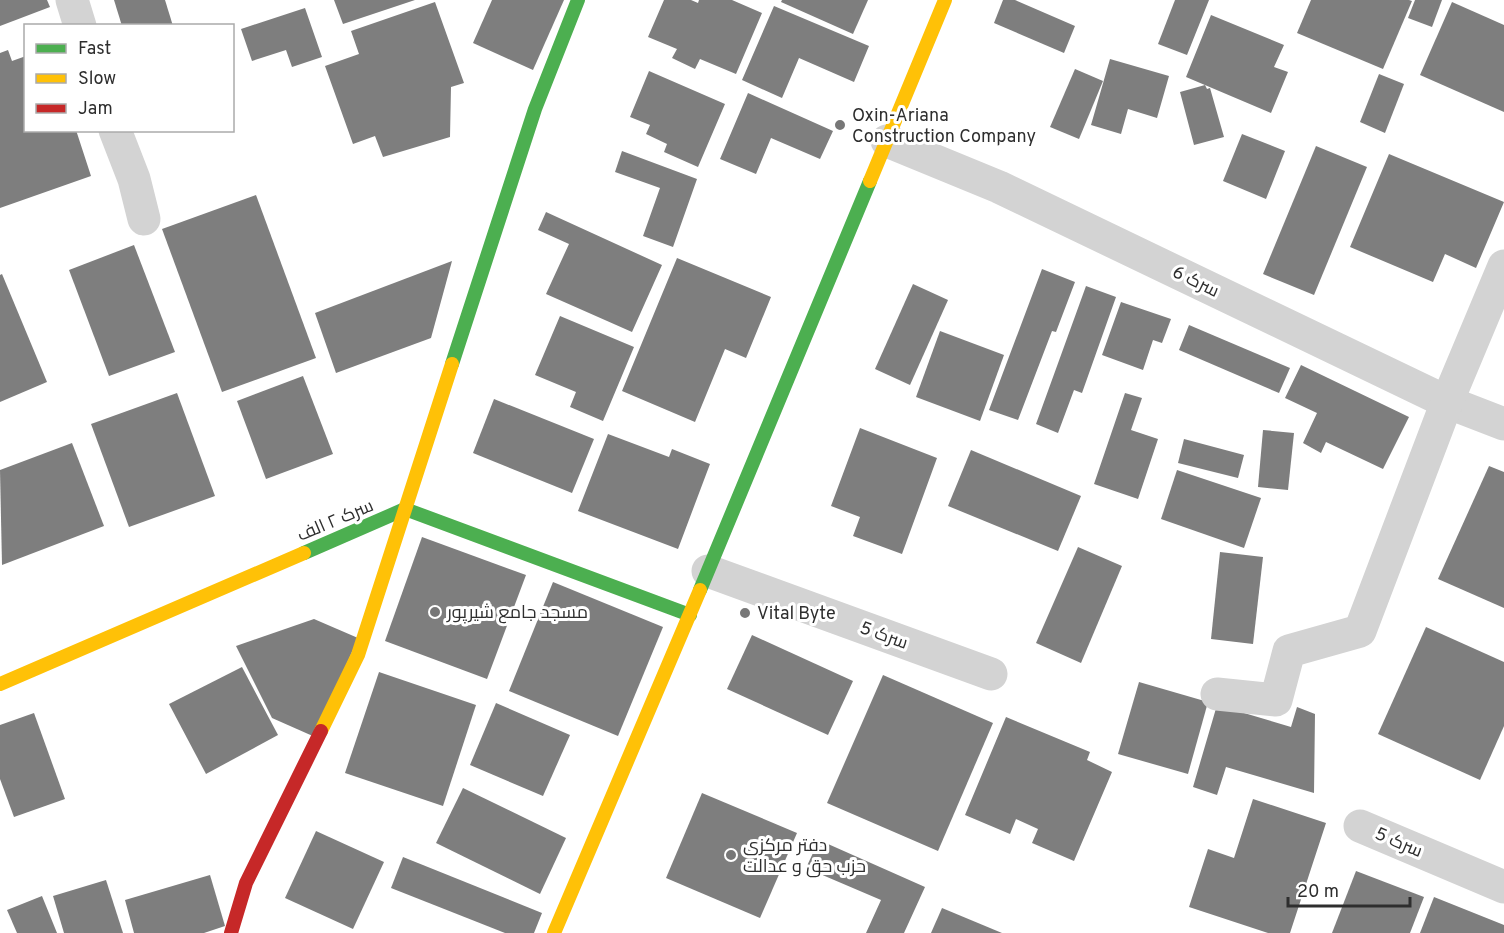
<svg xmlns="http://www.w3.org/2000/svg" width="1504" height="933" viewBox="0 0 1504 933" font-family="Overpass,Cairo,sans-serif">
<style>
.building{fill:#7e7e7e}
.lines{fill:none;stroke-linecap:round;stroke-linejoin:round}
.street{stroke:#d3d3d3;stroke-width:33}
.fast{stroke:#4caf50;stroke-width:14}
.slow{stroke:#ffc107;stroke-width:14}
.jam{stroke:#c62828;stroke-width:14}
.poi-dot{fill:#777;stroke:#fff;stroke-width:2}
.labels{text-anchor:middle;stroke-width:6;stroke-linejoin:round;paint-order:stroke}
.poi-label{font-size:18px;fill:#2e2e2e;stroke:#fff;text-anchor:start}
.street-label{font-size:18px;fill:#2e2e2e;stroke:#fff}
</style>
<rect width="100%" height="100%" fill="#fff"/>
<!-- building -->
<g class="building">
<polygon points="0,0 47,0 50,7 0,26"/>
<polygon points="114,0 165,0 173,26 122,26"/>
<polygon points="334,0 415,0 343,24"/>
<polygon points="492,0 564,0 533,70 473,43"/>
<polygon points="664,0 691,0 698,3 699,0 732,0 762,13 736,74 700,59 695,69 672,58 677,49 648,37"/>
<polygon points="782,0 868,0 853,34 781,2"/>
<polygon points="1003,0 1015,0 1075,26 1064,53 994,23"/>
<polygon points="1175,0 1209,0 1187,55 1158,44"/>
<polygon points="1311,0 1409,0 1412,1 1383,69 1297,33"/>
<polygon points="1415,0 1442,0 1432,27 1408,18"/>
<polygon points="435,2 464,83 451,87 450,137 383,157 375,136 353,144 325,66 359,54 351,31"/>
<polygon points="1452,2 1504,25 1504,112 1420,75"/>
<polygon points="774,6 869,46 854,82 799,58 782,98 742,80"/>
<polygon points="305,8 322,57 292,67 286,50 252,61 241,29"/>
<polygon points="1211,15 1284,45 1274,67 1288,72 1271,113 1186,77"/>
<polygon points="8,50 12,61 26,56 26,130 76,130 91,176 0,208 0,53"/>
<polygon points="1110,59 1169,76 1157,118 1128,109 1121,134 1091,125"/>
<polygon points="1075,69 1103,81 1079,139 1050,127"/>
<polygon points="649,71 725,104 698,167 664,152 667,144 646,134 650,125 630,117"/>
<polygon points="1379,74 1404,84 1385,133 1360,122"/>
<polygon points="1205,85 1207,89 1210,88 1224,137 1194,145 1180,92"/>
<polygon points="748,93 833,131 820,159 771,138 756,174 720,159"/>
<polygon points="1242,134 1285,151 1266,199 1223,181"/>
<polygon points="1316,146 1367,167 1314,295 1263,274"/>
<polygon points="622,151 697,179 673,247 643,236 660,188 615,172"/>
<polygon points="1389,154 1504,202 1476,268 1445,254 1433,282 1350,247"/>
<polygon points="256,195 316,358 222,392 162,229"/>
<polygon points="546,212 662,265 632,332 546,294 569,244 538,230"/>
<polygon points="134,245 175,352 109,376 69,270"/>
<polygon points="677,258 771,297 746,358 725,349 695,422 622,391"/>
<polygon points="452,261 431,338 336,373 315,313"/>
<polygon points="1042,269 1075,282 1056,332 1052,331 1018,420 989,410"/>
<polygon points="2,274 47,382 0,402 0,275"/>
<polygon points="913,284 948,300 910,385 875,369"/>
<polygon points="1086,286 1116,297 1082,393 1074,390 1058,433 1036,424"/>
<polygon points="1121,302 1171,319 1162,343 1153,340 1143,370 1102,355"/>
<polygon points="560,316 634,347 603,421 570,407 576,392 535,375"/>
<polygon points="1189,325 1290,368 1279,393 1179,350"/>
<polygon points="940,331 1004,355 980,421 916,397"/>
<polygon points="1301,365 1409,417 1383,469 1326,442 1321,453 1303,443 1317,413 1285,398"/>
<polygon points="303,376 333,454 266,479 237,401"/>
<polygon points="177,393 215,496 129,527 91,424"/>
<polygon points="1125,393 1142,398 1131,430 1158,439 1138,499 1094,484"/>
<polygon points="494,399 594,439 572,493 473,453"/>
<polygon points="860,428 937,458 902,554 853,536 860,517 831,506"/>
<polygon points="1263,430 1294,433 1288,490 1258,487"/>
<polygon points="608,434 669,457 672,449 710,464 678,549 578,511"/>
<polygon points="1184,439 1244,455 1238,478 1178,463"/>
<polygon points="72,443 104,526 2,565 0,470"/>
<polygon points="971,450 1081,496 1058,551 948,506"/>
<polygon points="1489,466 1504,472 1504,608 1438,579"/>
<polygon points="1177,470 1261,498 1244,548 1161,519"/>
<polygon points="422,537 526,575 487,679 385,641"/>
<polygon points="1078,547 1122,566 1081,663 1036,643"/>
<polygon points="1220,552 1263,557 1253,644 1211,639"/>
<polygon points="553,582 663,627 618,736 509,691"/>
<polygon points="314,619 358,638 315,737 272,718 236,646"/>
<polygon points="1426,627 1504,662 1504,726 1480,780 1378,734"/>
<polygon points="752,635 853,681 828,735 727,689"/>
<polygon points="242,667 278,735 206,774 169,704"/>
<polygon points="379,672 476,705 443,806 345,773"/>
<polygon points="883,675 993,723 938,851 827,803"/>
<polygon points="1139,682 1208,702 1188,774 1118,754"/>
<polygon points="496,703 570,735 543,796 470,765"/>
<polygon points="1217,705 1291,727 1297,707 1315,714 1314,793 1226,767 1217,795 1193,787"/>
<polygon points="34,713 65,799 14,817 0,779 0,725"/>
<polygon points="1006,717 1090,752 1087,760 1112,772 1074,861 1032,843 1038,829 1016,819 1010,834 965,815"/>
<polygon points="463,788 566,838 540,894 436,843"/>
<polygon points="702,793 797,833 760,918 666,878"/>
<polygon points="1253,799 1326,823 1290,933 1268,933 1189,907 1208,849 1234,858"/>
<polygon points="316,831 384,862 353,929 285,898"/>
<polygon points="819,840 925,887 904,933 866,933 881,900 806,868"/>
<polygon points="403,857 542,913 534,933 505,933 391,888"/>
<polygon points="1356,871 1424,897 1410,933 1332,933"/>
<polygon points="210,875 225,926 204,933 134,933 125,900"/>
<polygon points="106,880 123,933 64,933 53,896"/>
<polygon points="42,896 57,933 17,933 7,910"/>
<polygon points="1434,897 1504,925 1504,933 1420,933"/>
<polygon points="942,908 1002,933 931,933"/>
</g>
<g class="lines">
<!-- street -->
<g class="street">
<polyline points="72,0 80,26"/>
<polyline points="115,130 134,179 144,219"/>
<polyline points="887,141 999,187 1447,402 1504,424"/>
<polyline points="708,571 991,674"/>
<polyline points="1217,694 1276,700 1289,651 1360,631 1447,402 1504,266"/>
<polyline points="1360,826 1504,887"/>
</g>
<!-- fast -->
<g class="fast">
<polyline points="452,364 535,109 578,0"/>
<polyline points="304,553 405,509 690,615"/>
<polyline points="700,590 870,181"/>
</g>
<!-- slow -->
<g class="slow">
<polyline points="870,181 945,0"/>
<polyline points="0,684 304,553"/>
<polyline points="321,731 358,655 452,364"/>
<polyline points="554,933 700,590"/>
</g>
<!-- jam -->
<polyline class="jam" points="231,933 246,883 321,731"/>
</g>
<!-- markers -->
<g class="poi-dot">
<circle cx="840" cy="125" r="6"/>
<circle cx="435" cy="612" r="6"/>
<circle cx="745" cy="613" r="6"/>
<circle cx="731" cy="855" r="6"/>
</g>
<g class="labels">
<!-- poi labels -->
<g class="poi-label">
<text x="852" y="121">Oxin-Ariana<tspan x="852" dy="21">Construction Company</tspan></text>
<text x="447" y="618">مسجد جامع شیرپور</text>
<text x="757" y="619">Vital Byte</text>
<text x="743" y="851">دفتر مرکزی<tspan x="743" dy="21">حزب حق و عدالت</tspan></text>
</g>
<!-- street labels -->
<g class="street-label">
<text transform="translate(1196 281) rotate(26)" y="6">سرک 6</text>
<text transform="translate(335 520) rotate(-23)" y="6">سرک ۲ الف</text>
<text transform="translate(884 635) rotate(20)" y="6">سرک 5</text>
<text transform="translate(1399 842) rotate(23)" y="6">سرک 5</text>
</g>
</g>
<!-- legend -->
<rect x="24" y="24" width="210" height="108" fill="#ffffff" stroke="#ababab" stroke-width="1.5"/>
<rect x="36" y="44" width="30" height="9" fill="#4caf50" stroke="#ababab" stroke-width="1.5"/>
<text x="78" y="54" font-size="18" fill="#2e2e2e">Fast</text>
<rect x="36" y="74" width="30" height="9" fill="#ffc107" stroke="#ababab" stroke-width="1.5"/>
<text x="78" y="84" font-size="18" fill="#2e2e2e">Slow</text>
<rect x="36" y="104" width="30" height="9" fill="#c62828" stroke="#ababab" stroke-width="1.5"/>
<text x="78" y="114" font-size="18" fill="#2e2e2e">Jam</text>
<!-- scale -->
<path d="M1288 897v9h122v-9" fill="none" stroke="#2e2e2e" stroke-width="3"/>
<text x="1297" y="897" font-size="18" fill="#2e2e2e" stroke="#ffffff" stroke-width="4.5" paint-order="stroke">20 m</text>
</svg>
